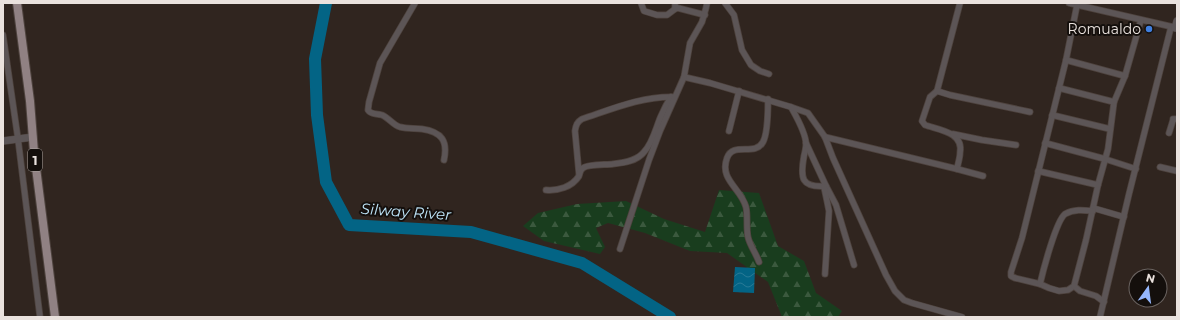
<svg xmlns="http://www.w3.org/2000/svg" width="1180" height="320" viewBox="0 0 1180 320" font-family="Montserrat,sans-serif">
<style>
.forest{fill:url(#forest-firs)}
.water{fill:url(#water-waves)}
.lines{fill:none;stroke-linecap:round;stroke-linejoin:round}
.river{stroke:#036485;stroke-width:12}
.minor-casing{stroke:#4e433e;stroke-width:7}
.tertiary-casing{stroke:#4e433e;stroke-width:8}
.primary-casing{stroke:#4e433e;stroke-width:10}
.minor{stroke:#5c5556;stroke-width:5.5}
.tertiary{stroke:#5c5556;stroke-width:7}
.primary{stroke:#908183;stroke-width:8}
.shop-dot{fill:#3f7fe0;stroke:#140f0c;stroke-width:1.5}
.labels{text-anchor:middle;stroke-width:4;stroke-linejoin:round;paint-order:stroke}
.shield{fill:#140f0c;stroke:#aaa39f;stroke-width:1}
.shield-label{font-size:13px;font-weight:bold;fill:#eae2de}
.poi-label{font-size:14px;fill:#eae2de;stroke:#140f0c;text-anchor:end}
.water-label{font-size:15px;font-style:italic;fill:#c0e7fb;stroke:#140f0c}
</style>
<defs>
<pattern id="forest-firs" width="22" height="20" patternUnits="userSpaceOnUse"><rect width="22" height="20" fill="#193d1e"/><path d="M5 1l3.5 6h-7zM16 11l3.5 6h-7z" fill="#3b593e"/></pattern>
<pattern id="water-waves" width="16" height="10" patternUnits="userSpaceOnUse"><rect width="16" height="10" fill="#036485"/><path d="M0 5q4-4 8 0t8 0" fill="none" stroke="#287a96"/></pattern>
</defs>
<rect width="100%" height="100%" fill="#30251f"/>
<!-- forest -->
<polygon class="forest" points="719,190 759,193 778,246 804,261 816,293 842,311 838,317 782,317 768,282 727,253 690,251 645,233 608,223 596,228 605,247 600,254 544,241 523,226 538,213 577,204 626,201 664,219 705,232"/>
<!-- water -->
<polygon class="water" points="735,267 755,268 754,293 733,292"/>
<g class="lines">
<!-- river -->
<polyline class="river" points="326,3 315,59 317,115 326,182 349,225 471,232 582,263 670,317"/>
<defs>
<g id="minor">
<path d="M415,3l-35,60 -11,39 -1,8c3,5 8,3 14,5 7,3 11,10 18,12 8,2 15,1 22,2 20,3 26,12 22,31"/>
<polyline points="641,3 644,11 657,15 667,15 675,9"/>
<polyline points="675,3 675,9 678,8 705,15"/>
<polyline points="725,3 734,15 742,50 751,65 760,71 769,74"/>
<polyline points="960,3 937,91 950,95 1030,112"/>
<polyline points="1069,3 1173,27"/>
<polyline points="1077,5 1066,60 1022,238 1011,272 1011,276 1015,278 1040,284 1049,288 1059,291 1068,290 1074,286 1086,240 1098,185 1108,149 1114,102 1125,76 1141,20"/>
<polyline points="3,35 18,139 40,317"/>
<polyline points="1066,60 1125,76"/>
<path d="M684,77l26,6 81,24c5,9 15,26 15,37 0,4 -1,8 -2,12 -4,22 -3,32 22,30l10,19 18,60"/>
<polyline points="1059,88 1114,102"/>
<path d="M937,91l-7,6 -8,24 3,4c14,5 39,7 35,28 0,5 -2,10 -3,16"/>
<polyline points="791,107 808,113 825,137 833,158 886,275 895,291 904,300 912,303 962,317"/>
<polyline points="1052,115 1110,129"/>
<polyline points="729,131 739,91"/>
<polyline points="1169,133 1173,120 1173,119 1177,119"/>
<polyline points="953,134 982,140 1016,145"/>
<polyline points="825,137 957,169 983,176"/>
<polyline points="806,143 826,186"/>
<polyline points="1045,143 1105,159 1136,169"/>
<polyline points="1160,167 1177,171"/>
<polyline points="1038,171 1098,185"/>
<path d="M579,174l-4,-43c1,-6 2,-9 7,-12 30,-10 60,-23 92,-22"/>
<polyline points="824,187 827,201 829,211 825,274"/>
<path d="M546,190c12,1 26,-3 33,-14 1,-3 1,-6 4,-8 5,-4 23,-3 30,-4 11,-1 24,-3 31,-12 9,-9 12,-25 17,-36 3,-7 6,-13 10,-19"/>
<polyline points="1093,208 1124,217"/>
<polyline points="620,249 649,160 660,131 684,77 690,43 702,22 706,8 707,3"/>
<path d="M759,262c-3,-9 -9,-16 -11,-25 -2,-10 0,-21 -2,-30 -5,-19 -27,-27 -19,-49 6,-17 28,-1 36,-16 5,-9 5,-32 5,-43"/>
<path d="M1040,284c3,-13 16,-63 25,-70 9,-5 18,-4 28,-3"/>
<polyline points="1074,286 1080,291 1096,296 1104,302"/>
<polyline points="1100,317 1129,194 1171,27"/>
</g>
<g id="tertiary">
<polyline points="1177,21 1175,28 1177,28"/>
<polyline points="3,141 33,137"/>
</g>
<polyline id="primary" points="17,3 30,101 34,152 55,317"/>
</defs>
<!-- minor casing -->
<use href="#minor" class="minor-casing"/>
<!-- tertiary casing -->
<use href="#tertiary" class="tertiary-casing"/>
<!-- primary casing -->
<use href="#primary" class="primary-casing"/>
<!-- minor -->
<use href="#minor" class="minor"/>
<!-- tertiary -->
<use href="#tertiary" class="tertiary"/>
<!-- primary -->
<use href="#primary" class="primary"/>
</g>
<!-- markers -->
<circle class="shop-dot" cx="1149" cy="29" r="4"/>
<g class="labels">
<!-- shield labels -->
<rect class="shield" x="28" y="149" width="14" height="22" rx="3"/>
<g class="shield-label">
<text x="35" y="165">1</text>
</g>
<!-- poi labels -->
<g class="poi-label">
<text x="1141" y="34">Romualdo</text>
</g>
<!-- water labels -->
<g class="water-label">
<text transform="translate(406 212) rotate(4)" y="5">Silway River</text>
</g>
</g>
<!-- border -->
<rect width="1180" height="320" fill="none" stroke="#eae2de" stroke-width="8"/>
<!-- north arrow -->
<g transform="translate(1148 288) rotate(14)"><circle r="19" fill="#140f0c" stroke="#6a6360"/>
<path d="M0-3L7 15L0 10L-7 15Z" fill="#95b7fd"/>
<text y="-6" font-size="11" font-weight="bold" text-anchor="middle" fill="#eae2de">N</text>
</g>
</svg>
